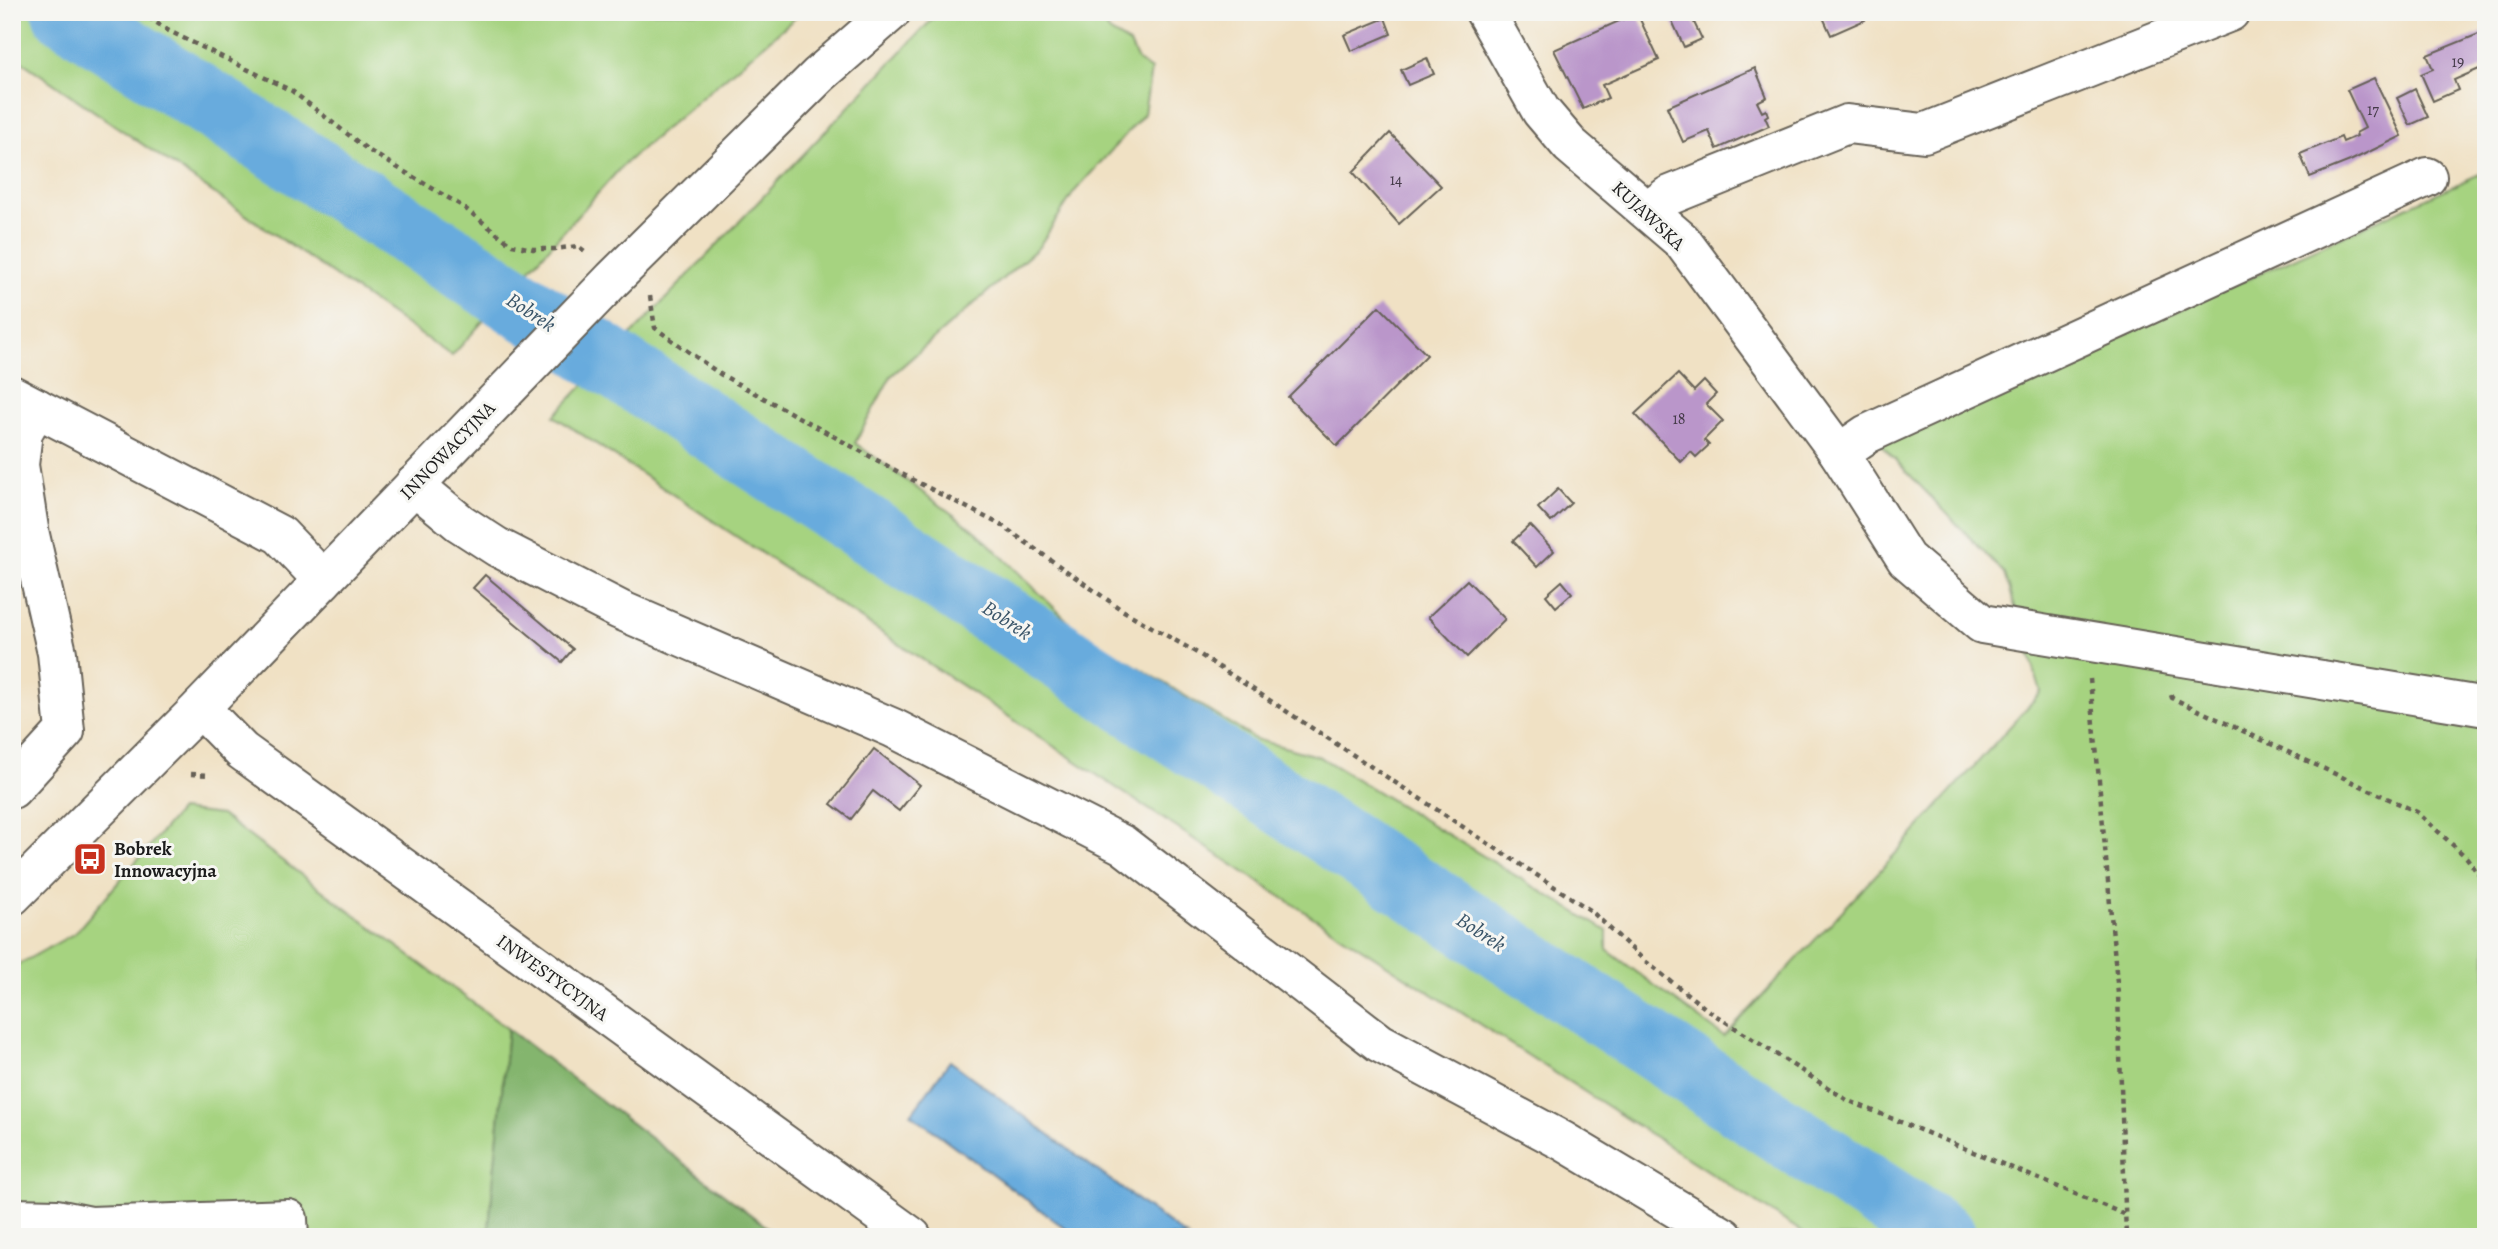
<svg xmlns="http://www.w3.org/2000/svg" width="2498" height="1249" viewBox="0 0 2498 1249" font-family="Alegreya,serif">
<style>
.green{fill:#a6d380;stroke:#61784e;stroke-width:2}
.forest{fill:#84b56e;stroke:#506845;stroke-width:2}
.water{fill:#68abdd;stroke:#42647c;stroke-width:2}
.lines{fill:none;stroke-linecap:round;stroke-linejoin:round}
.river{stroke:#68abdd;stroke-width:68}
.building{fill:#ba96ca}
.minor-casing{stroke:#666157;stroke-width:42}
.path{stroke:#666157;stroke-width:4.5;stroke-dasharray:5 5;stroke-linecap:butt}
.minor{stroke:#fff;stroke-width:38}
.labels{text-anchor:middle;stroke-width:6;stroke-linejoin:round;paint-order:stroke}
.number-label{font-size:16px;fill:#443a48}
.street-label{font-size:19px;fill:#1c1c1c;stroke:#f6f6f2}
.poi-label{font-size:19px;font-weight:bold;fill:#1c1c1c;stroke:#f6f6f2;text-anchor:start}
.water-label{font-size:21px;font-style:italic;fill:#3a5569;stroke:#f6f6f2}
</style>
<rect width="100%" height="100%" fill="#f6f6f2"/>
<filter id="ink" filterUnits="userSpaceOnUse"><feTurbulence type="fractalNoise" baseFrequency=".0143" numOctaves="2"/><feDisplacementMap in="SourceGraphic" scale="14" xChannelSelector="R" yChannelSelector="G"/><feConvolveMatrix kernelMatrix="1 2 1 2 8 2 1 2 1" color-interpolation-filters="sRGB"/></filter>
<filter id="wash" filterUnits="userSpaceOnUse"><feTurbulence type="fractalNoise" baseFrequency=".00686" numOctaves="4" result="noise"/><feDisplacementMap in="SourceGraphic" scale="28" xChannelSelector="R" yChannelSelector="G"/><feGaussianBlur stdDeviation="1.57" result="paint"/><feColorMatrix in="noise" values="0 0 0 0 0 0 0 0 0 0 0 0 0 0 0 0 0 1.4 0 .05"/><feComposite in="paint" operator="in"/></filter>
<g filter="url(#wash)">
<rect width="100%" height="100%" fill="#f0e1c4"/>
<!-- green -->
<g class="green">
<polygon points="12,12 802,12 624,164 452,356 12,55"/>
<polygon points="939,12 1099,12 1109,31 1130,44 1138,61 1151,70 1144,114 1074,192 1038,248 891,376 855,443 977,532 1075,628 1255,739 1320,757 1607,931 1607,950 1724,1037 1887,863 2041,692 2005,574 1881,445 2486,171 2486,1237 1810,1237 1274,892 554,416"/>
<polygon points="180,810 221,815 508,1029 488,1237 12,1237 12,968 75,933"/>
</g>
<!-- forest -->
<polygon class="forest" points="508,1029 780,1237 488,1237"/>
<!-- water -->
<polygon class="water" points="950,1061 1187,1237 1077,1237 911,1114"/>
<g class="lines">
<!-- river -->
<path class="river" d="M66,12c630,401 1253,814 1877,1225"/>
</g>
<g id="blocks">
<!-- building -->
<g class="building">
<polygon points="1668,12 1689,12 1702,39 1684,47"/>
<polygon points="1830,12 1862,12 1865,20 1831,35 1822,15"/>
<polygon points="1637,13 1659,60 1602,85 1608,98 1583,109 1554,50"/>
<polygon points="1385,18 1391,34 1351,51 1344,35"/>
<polygon points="2486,31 2486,66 2454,80 2458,90 2433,101 2421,74 2433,69 2427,55"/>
<polygon points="1427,58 1434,74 1408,85 1401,70"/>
<polygon points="1755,68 1767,97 1757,102 1762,112 1766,110 1768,115 1765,117 1769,126 1717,149 1709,131 1683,142 1667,107"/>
<polygon points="2374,78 2402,136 2350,161 2310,177 2300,154 2341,137 2343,142 2357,136 2356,133 2365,128 2347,90"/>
<polygon points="2415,89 2428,117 2410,125 2397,98"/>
<polygon points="1390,133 1441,186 1399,224 1353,172"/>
<polygon points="1379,306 1427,355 1337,446 1288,397"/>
<polygon points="1678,374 1694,391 1704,381 1716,394 1706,404 1723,421 1704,440 1709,445 1696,457 1691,452 1681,462 1635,414"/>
<polygon points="1558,489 1571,503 1551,522 1538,508"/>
<polygon points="1530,525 1554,551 1537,567 1513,541"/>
<polygon points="485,575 573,649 562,662 473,588"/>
<polygon points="1467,580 1505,619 1467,657 1428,617"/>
<polygon points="1562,581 1572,593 1556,607 1546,595"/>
<polygon points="874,749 920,785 899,811 873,791 851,819 831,804"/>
</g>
</g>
</g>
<g filter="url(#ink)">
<use href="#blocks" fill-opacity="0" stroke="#666157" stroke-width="2"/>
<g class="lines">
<defs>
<g id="minor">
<polyline points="1485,12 1541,111 1570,145 1682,241 1839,453 1906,559 1982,624 2486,707"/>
<polyline points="1648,211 1668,196 1847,124 1924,133 2230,12"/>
<polyline points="12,395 280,535 323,580"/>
<polyline points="1839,453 1867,434 2427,177"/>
<polyline points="414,485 460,523 497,547 620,610 893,728 1123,845 1380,1043 1563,1141 1724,1237"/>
<polyline points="200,708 242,751 912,1237"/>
<polyline points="12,789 65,731 57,653 30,535 19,465 23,432 37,408"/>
<polyline points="12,896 200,708 613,279 819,75 891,12"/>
<polyline points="12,1218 57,1219 91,1226 288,1219 289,1237"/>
</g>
</defs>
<!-- minor casing -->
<use href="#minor" class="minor-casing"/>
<!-- path -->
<g class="path">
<polyline points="140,12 169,31 292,91 368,150 462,206 512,245 533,249 555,249 578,246 586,252"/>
<polyline points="650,296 655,328 720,374 913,480 1001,525 1122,610 1199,654 1590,910 1645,961 1709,1011 1847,1100 2124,1214"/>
<polyline points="2090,679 2118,994 2126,1237"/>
<polyline points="2171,695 2172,698 2417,812 2467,858 2486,885"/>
<polyline points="191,774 210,775"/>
</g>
<!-- minor -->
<use href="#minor" class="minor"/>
</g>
</g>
<!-- icons -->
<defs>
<symbol id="bus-square" viewBox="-11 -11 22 22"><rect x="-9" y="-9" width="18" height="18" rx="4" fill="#c8321e" stroke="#f6f6f2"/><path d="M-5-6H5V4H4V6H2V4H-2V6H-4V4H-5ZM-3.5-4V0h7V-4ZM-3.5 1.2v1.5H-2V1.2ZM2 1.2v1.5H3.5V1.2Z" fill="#fff"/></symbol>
</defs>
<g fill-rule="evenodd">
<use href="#bus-square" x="71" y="840" width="38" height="38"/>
</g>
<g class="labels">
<!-- number labels -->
<g class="number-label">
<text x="2458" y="67">19</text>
<text x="2373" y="115">17</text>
<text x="1396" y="185">14</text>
<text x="1679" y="424">18</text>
</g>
<!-- street labels -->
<g class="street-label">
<text transform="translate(1649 215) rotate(43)" y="7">KUJAWSKA</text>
<text transform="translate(447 450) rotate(-46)" y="7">INNOWACYJNA</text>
<text transform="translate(553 977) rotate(36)" y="7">INWESTYCYJNA</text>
</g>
<!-- poi labels -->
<g class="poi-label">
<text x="114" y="855">Bobrek<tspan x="114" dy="22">Innowacyjna</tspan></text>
</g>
<!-- water labels -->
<g class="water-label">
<text transform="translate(531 312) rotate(33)" y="7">Bobrek</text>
<text transform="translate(1007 620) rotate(33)" y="7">Bobrek</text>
<text transform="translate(1481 932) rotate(33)" y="7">Bobrek</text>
</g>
</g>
<!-- margin -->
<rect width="2498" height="1249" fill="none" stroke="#f6f6f2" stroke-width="42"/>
</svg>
